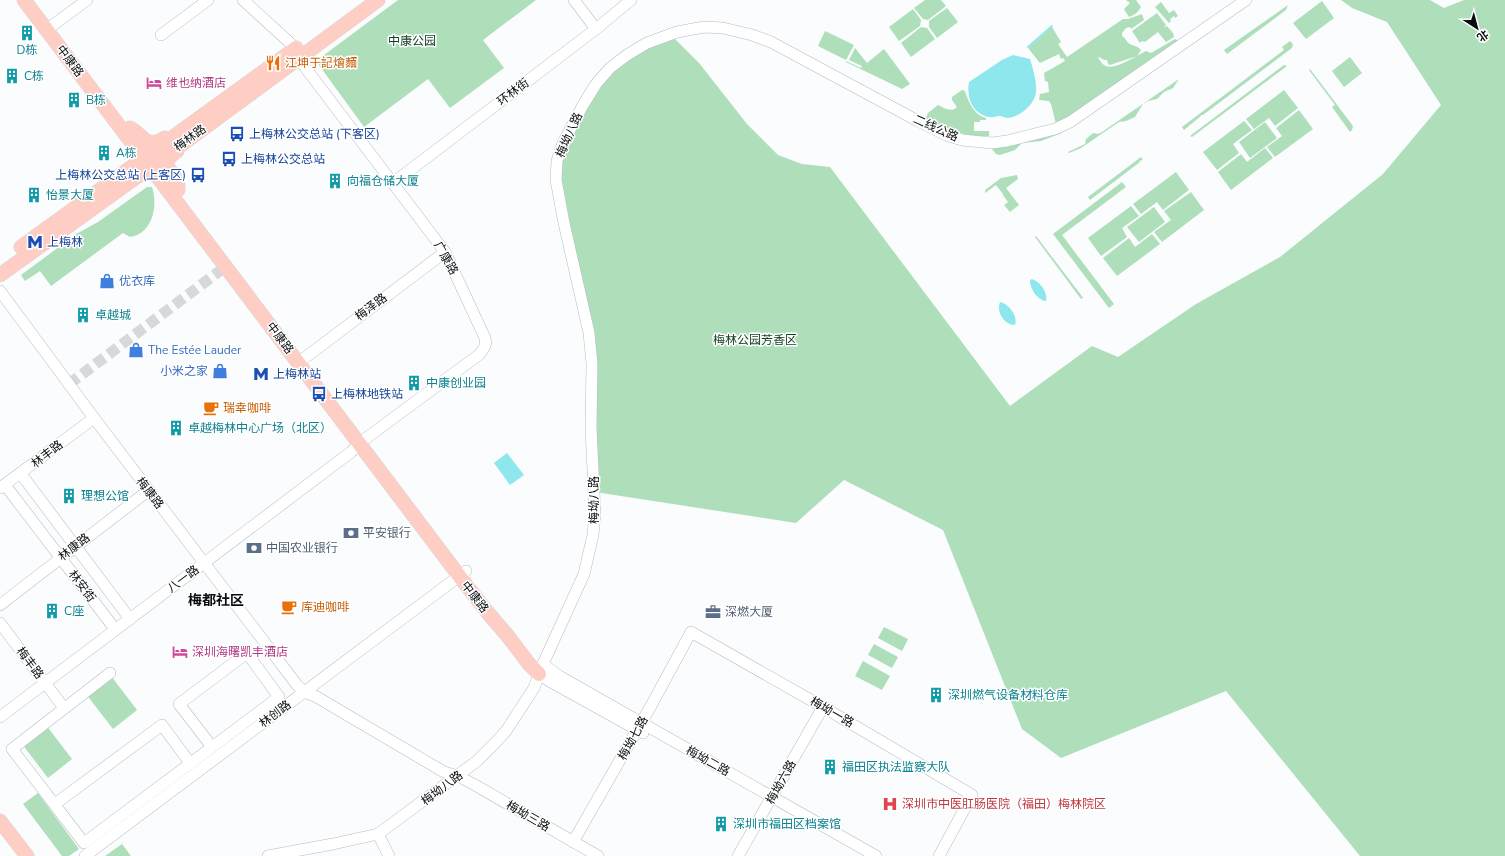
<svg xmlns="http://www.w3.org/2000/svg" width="1505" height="856" viewBox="0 0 1505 856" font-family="'Nunito Sans','Noto Sans SC',sans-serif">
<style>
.green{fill:#aedfba}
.water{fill:#8ee7ec}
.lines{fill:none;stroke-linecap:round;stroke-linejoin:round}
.stream{stroke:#8ee7ec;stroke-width:2}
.minor-tunnel{stroke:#d6d8d9;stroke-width:11;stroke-dasharray:11 5.5;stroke-linecap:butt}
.minor-casing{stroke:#b4bdc5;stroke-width:12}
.major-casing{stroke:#d8d8d9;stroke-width:15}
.minor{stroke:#fff;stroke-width:11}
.major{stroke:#fecec4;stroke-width:14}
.labels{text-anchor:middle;stroke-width:3;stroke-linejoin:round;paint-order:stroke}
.park-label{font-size:12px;fill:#113d21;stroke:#fff}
.culture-label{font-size:12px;fill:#0d838f;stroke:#fff;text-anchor:start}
.street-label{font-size:12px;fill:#0a0d0f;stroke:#fff}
.food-label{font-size:12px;fill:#c56008;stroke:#fff;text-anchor:start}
.hotel-label{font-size:12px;fill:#b23c85;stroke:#fff;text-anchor:start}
.transit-label{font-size:12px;fill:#164399;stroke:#fff;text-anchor:start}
.shop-label{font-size:12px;fill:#366cbe;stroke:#fff;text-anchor:start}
.service-label{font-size:12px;fill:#4e5e75;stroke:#fff;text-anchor:start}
.health-label{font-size:12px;fill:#be3a42;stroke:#fff;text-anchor:start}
.quarter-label{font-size:14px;font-weight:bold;fill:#0a0d0f;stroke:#fff}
</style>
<rect width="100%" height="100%" fill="#fafcfd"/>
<!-- green -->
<g class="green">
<polygon points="398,0 536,0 483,40 504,68 450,108 428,79 364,127 316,61"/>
<polygon points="925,0 941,0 946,6 928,20 923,19 914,8"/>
<path d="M1126,0h10l5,7c-3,5 -6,8 -12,10l-5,-8 6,-6z"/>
<polygon points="1341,0 1430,0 1444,8 1464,0 1505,0 1505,856 1360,856 1226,691 1061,758 1022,729 943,530 844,480 796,523 595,492 592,364 557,161 583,105 627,55 674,38 699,63 747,124 778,155 802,164 830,167 1010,406 1092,346 1118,357 1196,304 1280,257 1383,174 1441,105 1387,22 1352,8"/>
<polygon points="1322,1 1334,18 1306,39 1293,23"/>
<polygon points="1161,2 1169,13 1174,10 1178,16 1175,18 1174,16 1170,19 1171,21 1169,23 1155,7"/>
<polygon points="1288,5 1286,10 1227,54 1224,50"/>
<polygon points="947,8 958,22 937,38 929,27 929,21"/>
<polygon points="913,9 921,20 920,26 899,41 889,27"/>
<polygon points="1157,13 1166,25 1164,28 1167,26 1173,33 1174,37 1166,42 1158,32 1145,42 1142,41 1140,43 1132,31"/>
<path d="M1142,14l2,6 -13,9 -1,-2 -4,1 -4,5v3c4,2 4,6 8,8 3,2 8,2 11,6l-4,6 -27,9 -2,-1 -1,-4h-3l-5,-3 -1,1c2,2 4,6 6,7 10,7 33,-10 42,-14l5,2 24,-14 5,2 -74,53 -50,30 -5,-20 -2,-3 -10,-1 1,-6 9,-2 -1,-10 -3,-1 -1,-8 21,-12 -2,-3 -2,1 -2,-5 -19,9 -12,-15 24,-21 9,15 -3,2 9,13 56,-38h5z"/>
<polygon points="921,27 927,28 935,39 911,57 901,43"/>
<polygon points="825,31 854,45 846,60 818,46"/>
<polygon points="1290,41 1293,44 1292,48 1203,115 1201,115 1201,116 1184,130 1182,127 1284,50 1282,47"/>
<polygon points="855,48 867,63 884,49 910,84 902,89 846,62 846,61 861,68 862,66 849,60"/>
<polygon points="1350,57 1362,73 1344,87 1332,71"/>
<polygon points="1284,65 1287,66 1192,137 1190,136"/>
<polygon points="1310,69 1353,126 1352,130 1350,132 1332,107 1335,105 1309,70"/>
<polygon points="1179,79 1173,88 1164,92 1157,99 1148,101 1143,104 1135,117 1126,121 1119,122 1081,148 1069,153 1068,152 1085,144 1086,139 1093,133 1098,134 1102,132"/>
<path d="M962,90l3,1c3,10 9,24 21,27v2h-6v2h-6v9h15v5h-19l-27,-9 -18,-8 3,-6 10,-8c6,3 14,8 19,2l-5,-7v-3z"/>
<polygon points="1284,90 1298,108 1275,126 1269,118 1254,129 1246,119"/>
<polygon points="1299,110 1313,129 1275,157 1267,147 1282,136 1276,128"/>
<polygon points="1244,121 1252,130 1233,144 1239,153 1217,170 1203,152"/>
<polygon points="1265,122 1277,138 1250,158 1239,142"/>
<polygon points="1061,129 1062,133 1041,141 1022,143 1015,150 1000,155 996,154 991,148"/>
<polygon points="1265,148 1273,158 1231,190 1218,172 1241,154 1247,162"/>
<polygon points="1141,157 1143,160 1139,161 1140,162 1090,200 1088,197"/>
<polygon points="1176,172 1189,190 1163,210 1157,202 1141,214 1133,204"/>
<polygon points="1017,175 1018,179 1006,188 1019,205 1010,212 1004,205 1008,202 1003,195 1003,194 996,185 985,193 985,190 1001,178"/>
<polygon points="1122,182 1126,187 1062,235 1114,304 1109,308 1053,234"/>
<path d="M147,187h5c6,19 1,46 -22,50l-7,-4 -72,53 -11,-15 -15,10 -4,-6 57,-42 20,-11z"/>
<polygon points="1191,192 1204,210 1162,242 1154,232 1171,220 1164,211"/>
<polygon points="1131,206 1139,216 1122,228 1127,237 1101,256 1088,238"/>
<polygon points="1154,207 1165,222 1139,242 1127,227"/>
<polygon points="1152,234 1160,244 1117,276 1103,258 1129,238 1135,247"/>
<polygon points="1036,236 1081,295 1083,298 1081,299 1035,237"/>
<polygon points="884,627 908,639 902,651 878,638"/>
<polygon points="874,644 898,657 892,668 868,655"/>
<polygon points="863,661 890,676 882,690 855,676"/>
<polygon points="111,676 137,710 113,729 86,694"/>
<polygon points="46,725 72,759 48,778 22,744"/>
<polygon points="38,793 79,849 69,856 62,856 23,804"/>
<polygon points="122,844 131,856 105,856"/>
</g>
<!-- water -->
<g class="water">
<path d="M1013,55l17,4c3,10 7,23 6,33 -1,12 -16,25 -28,26 -3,0 -6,-2 -9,-2 -3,0 -6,2 -9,1 -17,-2 -24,-20 -21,-35l33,-22z"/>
<path d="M1032,279c8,3 16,13 14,22 -9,-1 -16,-12 -16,-21z"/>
<path d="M1000,302c9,2 18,14 15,23 -11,0 -19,-13 -15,-23z"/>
<polygon points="507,453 524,475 510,485 494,463"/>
</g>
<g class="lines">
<!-- stream -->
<polyline class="stream" points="1028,47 1052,26"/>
<!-- minor-tunnel -->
<polyline class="minor-tunnel" points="69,384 225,267"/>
<defs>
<g id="minor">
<polyline points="243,0 289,42 294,48"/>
<polyline points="574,0 596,29"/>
<polyline points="53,25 87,0"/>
<polyline points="161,35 208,0"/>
<polyline points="393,183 596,29 631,0"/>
<polyline points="0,291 94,418 297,685 304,692 315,696 444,772 458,776 475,785 598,856"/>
<polyline points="298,363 445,252"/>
<polyline points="21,474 130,619"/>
<polyline points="5,485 115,629"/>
<polyline points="0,488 94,418"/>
<polyline points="0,605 149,490"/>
<polyline points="0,623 64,708"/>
<polyline points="543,664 559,676 876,856"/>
<polyline points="110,673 12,749 84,843 279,697 247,653 179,704 212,747"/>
<polyline points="539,674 551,682 643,733"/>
<path d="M0,717l351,-265 14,-13 115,-85c4,-6 7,-9 5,-16l-40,-86 -147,-194"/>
<polyline points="55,804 162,725 190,763"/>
<polyline points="378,834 389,856"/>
<polyline points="573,842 652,704 691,632 823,707 972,795 939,856"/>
<polyline points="85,856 466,571"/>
<polyline points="268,856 333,844 378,834 477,761 495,743 506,731 534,688 543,664 584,574 593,535 595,514 591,427 592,364 589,333 564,223 556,180 557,161 563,143 583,105 596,84 610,68 627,55 647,43 677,32 704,27 723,28 752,35 771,42 918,121 946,135 962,140 992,143 1007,141 1055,129 1070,122 1246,0"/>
<polyline points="738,856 823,707"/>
</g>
<g id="major">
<polyline points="24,0 460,577 488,613 507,635 529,664 539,674"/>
<path d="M130,128c15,8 15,22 35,10"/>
<path d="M177,151c-18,13 -7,16 -1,29 2,3 2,7 2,10"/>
<polyline points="21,247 296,48"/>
<polyline points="0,275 181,145 378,0"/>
<polyline points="0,821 27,856"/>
</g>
</defs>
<!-- minor casing -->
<use href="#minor" class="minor-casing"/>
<!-- major casing -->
<use href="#major" class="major-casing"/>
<!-- minor -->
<use href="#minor" class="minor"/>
<!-- major -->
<use href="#major" class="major"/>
</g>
<!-- icons -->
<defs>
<symbol id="building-bare" viewBox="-9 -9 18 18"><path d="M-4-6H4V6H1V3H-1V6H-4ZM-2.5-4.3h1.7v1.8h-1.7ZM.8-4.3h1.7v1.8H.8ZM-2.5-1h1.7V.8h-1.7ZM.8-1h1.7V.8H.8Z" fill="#0f9aa8" stroke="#fff" stroke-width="2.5" paint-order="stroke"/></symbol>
<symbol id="restaurant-bare" viewBox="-9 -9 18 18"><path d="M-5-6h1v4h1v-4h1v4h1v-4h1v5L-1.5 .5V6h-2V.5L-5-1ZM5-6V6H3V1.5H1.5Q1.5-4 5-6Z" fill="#e8710a" stroke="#fff" stroke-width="2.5" paint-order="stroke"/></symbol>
<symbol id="hotel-bare" viewBox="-9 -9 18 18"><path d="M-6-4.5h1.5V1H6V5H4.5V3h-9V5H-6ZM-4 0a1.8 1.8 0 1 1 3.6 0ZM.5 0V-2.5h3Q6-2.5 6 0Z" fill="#d1479c" stroke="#fff" stroke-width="2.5" paint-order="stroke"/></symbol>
<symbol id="bus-bare" viewBox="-9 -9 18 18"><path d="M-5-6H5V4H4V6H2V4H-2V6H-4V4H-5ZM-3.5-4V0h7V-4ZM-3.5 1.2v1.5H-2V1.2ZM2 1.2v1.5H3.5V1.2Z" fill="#1a4fb4" stroke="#fff" stroke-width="2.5" paint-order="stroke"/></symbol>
<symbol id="metro-bare" viewBox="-9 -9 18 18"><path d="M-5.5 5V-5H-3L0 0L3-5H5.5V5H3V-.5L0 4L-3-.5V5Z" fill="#1a4fb4" stroke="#fff" stroke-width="2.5" paint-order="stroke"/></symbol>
<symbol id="shop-bare" viewBox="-9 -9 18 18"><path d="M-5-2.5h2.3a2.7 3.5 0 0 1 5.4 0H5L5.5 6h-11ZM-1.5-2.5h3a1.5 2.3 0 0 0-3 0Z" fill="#3f7fe0" stroke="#fff" stroke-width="2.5" paint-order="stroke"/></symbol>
<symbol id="cafe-bare" viewBox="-9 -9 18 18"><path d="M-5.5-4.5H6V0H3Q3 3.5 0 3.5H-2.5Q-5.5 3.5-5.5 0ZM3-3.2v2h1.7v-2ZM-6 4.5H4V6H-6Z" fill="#e8710a" stroke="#fff" stroke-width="2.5" paint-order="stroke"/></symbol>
<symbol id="bank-bare" viewBox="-9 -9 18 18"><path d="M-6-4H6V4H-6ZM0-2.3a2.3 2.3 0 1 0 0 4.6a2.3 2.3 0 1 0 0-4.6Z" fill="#5c6f8a" stroke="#fff" stroke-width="2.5" paint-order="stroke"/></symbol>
<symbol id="office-bare" viewBox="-9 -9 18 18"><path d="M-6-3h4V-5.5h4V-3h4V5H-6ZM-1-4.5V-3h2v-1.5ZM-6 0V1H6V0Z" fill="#5c6f8a" stroke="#fff" stroke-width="2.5" paint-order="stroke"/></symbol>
<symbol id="hospital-bare" viewBox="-9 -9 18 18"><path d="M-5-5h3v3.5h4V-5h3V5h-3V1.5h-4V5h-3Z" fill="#e0444e" stroke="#fff" stroke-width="2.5" paint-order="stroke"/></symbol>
</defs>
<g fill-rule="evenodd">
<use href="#building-bare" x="16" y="22" width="22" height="22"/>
<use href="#restaurant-bare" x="262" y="52" width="22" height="22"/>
<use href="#building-bare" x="1" y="65" width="22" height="22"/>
<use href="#hotel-bare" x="143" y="72" width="22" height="22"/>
<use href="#building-bare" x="63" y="89" width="22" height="22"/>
<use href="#bus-bare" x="226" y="123" width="22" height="22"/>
<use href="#building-bare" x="93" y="142" width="22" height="22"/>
<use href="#bus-bare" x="218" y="148" width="22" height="22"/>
<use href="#bus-bare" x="187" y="164" width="22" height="22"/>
<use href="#building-bare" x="324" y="170" width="22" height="22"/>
<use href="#building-bare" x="23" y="184" width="22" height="22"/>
<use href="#metro-bare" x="24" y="231" width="22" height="22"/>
<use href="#shop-bare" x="96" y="270" width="22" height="22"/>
<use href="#building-bare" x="72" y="304" width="22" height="22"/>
<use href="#shop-bare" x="125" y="339" width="22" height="22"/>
<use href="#shop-bare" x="209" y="360" width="22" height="22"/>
<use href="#metro-bare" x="250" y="363" width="22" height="22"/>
<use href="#building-bare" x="403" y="372" width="22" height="22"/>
<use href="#bus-bare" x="308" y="383" width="22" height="22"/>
<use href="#cafe-bare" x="200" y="397" width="22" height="22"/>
<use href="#building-bare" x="165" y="417" width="22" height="22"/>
<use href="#building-bare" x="58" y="485" width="22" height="22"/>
<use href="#bank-bare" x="340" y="522" width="22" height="22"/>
<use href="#bank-bare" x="243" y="537" width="22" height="22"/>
<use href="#cafe-bare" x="278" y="596" width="22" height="22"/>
<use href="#building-bare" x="41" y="600" width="22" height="22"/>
<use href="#office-bare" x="702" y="601" width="22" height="22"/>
<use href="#hotel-bare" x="169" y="641" width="22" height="22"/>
<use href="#building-bare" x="925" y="684" width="22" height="22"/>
<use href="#building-bare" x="819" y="756" width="22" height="22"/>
<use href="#hospital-bare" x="879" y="793" width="22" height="22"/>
<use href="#building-bare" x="710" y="813" width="22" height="22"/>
</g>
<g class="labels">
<!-- park labels -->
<g class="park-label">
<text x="412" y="45">中康公园</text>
<text x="755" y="344">梅林公园芳香区</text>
</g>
<!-- culture labels -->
<g class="culture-label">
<text x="27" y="54" text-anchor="middle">D栋</text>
<text x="24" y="80">C栋</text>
<text x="86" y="104">B栋</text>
<text x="116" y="157">A栋</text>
<text x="347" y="185">向福仓储大厦</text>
<text x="46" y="199">怡景大厦</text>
<text x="95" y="319">卓越城</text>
<text x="426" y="387">中康创业园</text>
<text x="188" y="432">卓越梅林中心广场（北区）</text>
<text x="81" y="500">理想公馆</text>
<text x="64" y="615">C座</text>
<text x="948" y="699">深圳燃气设备材料仓库</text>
<text x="842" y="771">福田区执法监察大队</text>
<text x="733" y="828">深圳市福田区档案馆</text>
</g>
<!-- street labels -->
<g class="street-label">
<text transform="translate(70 61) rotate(53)" y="4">中康路</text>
<text transform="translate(513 92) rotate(-37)" y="4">环林街</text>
<text transform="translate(936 128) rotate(24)" y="4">二线公路</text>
<text transform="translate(569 135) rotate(-66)" y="4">梅坳八路</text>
<text transform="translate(190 138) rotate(-36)" y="4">梅林路</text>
<text transform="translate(446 258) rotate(61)" y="4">广康路</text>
<text transform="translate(371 307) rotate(-37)" y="4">梅泽路</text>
<text transform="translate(280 338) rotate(53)" y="4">中康路</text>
<text transform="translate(47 454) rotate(-38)" y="4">林丰路</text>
<text transform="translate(150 493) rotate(52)" y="4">梅康路</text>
<text transform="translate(594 500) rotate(-90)" y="4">梅坳八路</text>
<text transform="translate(74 547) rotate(-38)" y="4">林康路</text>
<text transform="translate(183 579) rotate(-37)" y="4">八一路</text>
<text transform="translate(82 586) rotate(53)" y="4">林安街</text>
<text transform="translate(475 597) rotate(52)" y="4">中康路</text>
<text transform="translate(30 663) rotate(53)" y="4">梅丰路</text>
<text transform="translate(832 712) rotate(30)" y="4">梅坳一路</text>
<text transform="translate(275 714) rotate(-37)" y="4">林创路</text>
<text transform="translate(633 738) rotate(-61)" y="4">梅坳七路</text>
<text transform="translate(708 761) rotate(29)" y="4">梅坳二路</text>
<text transform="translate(781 782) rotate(-61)" y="4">梅坳六路</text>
<text transform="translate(442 788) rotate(-37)" y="4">梅坳八路</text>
<text transform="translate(528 816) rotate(30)" y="4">梅坳三路</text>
</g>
<!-- food labels -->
<g class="food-label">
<text x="285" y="67">江坤于記燴麵</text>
<text x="223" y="412">瑞幸咖啡</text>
<text x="301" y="611">库迪咖啡</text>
</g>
<!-- hotel labels -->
<g class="hotel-label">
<text x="166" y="87">维也纳酒店</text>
<text x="192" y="656">深圳海曙凯丰酒店</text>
</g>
<!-- transit labels -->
<g class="transit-label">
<text x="249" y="138">上梅林公交总站 (下客区)</text>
<text x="241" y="163">上梅林公交总站</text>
<text x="186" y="179" text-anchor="end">上梅林公交总站 (上客区)</text>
<text x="47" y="246">上梅林</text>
<text x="273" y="378">上梅林站</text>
<text x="331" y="398">上梅林地铁站</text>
</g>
<!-- shop labels -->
<g class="shop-label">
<text x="119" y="285">优衣库</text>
<text x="148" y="354">The Estée Lauder</text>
<text x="208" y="375" text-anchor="end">小米之家</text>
</g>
<!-- service labels -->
<g class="service-label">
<text x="363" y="537">平安银行</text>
<text x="266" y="552">中国农业银行</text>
<text x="725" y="616">深燃大厦</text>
</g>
<!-- health labels -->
<g class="health-label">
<text x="902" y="808">深圳市中医肛肠医院（福田）梅林院区</text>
</g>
<!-- quarter labels -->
<g class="quarter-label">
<text x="216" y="605">梅都社区</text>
</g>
</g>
<!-- north arrow -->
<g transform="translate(1477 28) rotate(144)" stroke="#ffffff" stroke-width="3" paint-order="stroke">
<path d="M0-3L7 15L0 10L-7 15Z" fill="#0a0d0f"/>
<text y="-6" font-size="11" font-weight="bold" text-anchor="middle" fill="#0a0d0f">北</text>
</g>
</svg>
